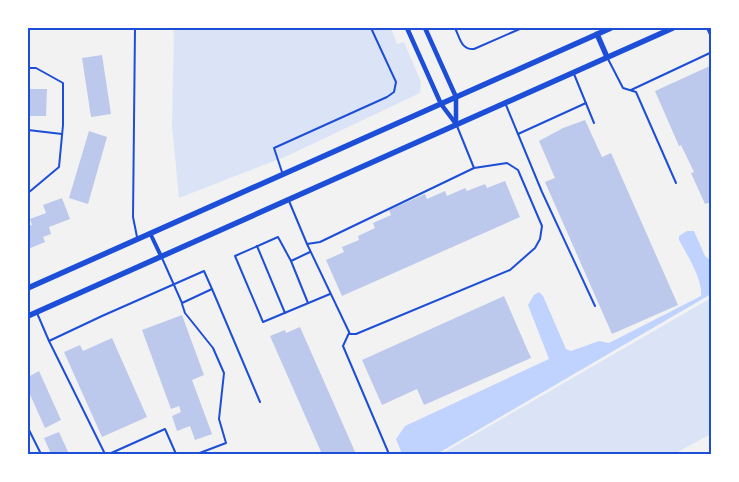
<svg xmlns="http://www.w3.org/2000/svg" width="739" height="482" viewBox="0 0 739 482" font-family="Poppins,sans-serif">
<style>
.green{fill:#dbe4f7}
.water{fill:#bfd3fe}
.building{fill:#bdc9ec}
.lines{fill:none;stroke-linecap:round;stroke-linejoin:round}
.service{stroke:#1d4ed8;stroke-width:2}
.minor{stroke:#1d4ed8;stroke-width:4}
.tertiary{stroke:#1d4ed8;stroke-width:4.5}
.primary{stroke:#1d4ed8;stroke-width:5.5}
.neatline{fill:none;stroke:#1d4ed8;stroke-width:2}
</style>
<rect width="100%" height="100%" fill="#f2f2f2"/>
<!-- green -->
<g class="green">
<polygon points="174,28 391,28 397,44 404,42 421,82 420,93 287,156 179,198 172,126"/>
<polygon points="711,298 711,434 674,454 441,454"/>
</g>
<!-- water -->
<path class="water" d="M687,231h7l11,25 6,5v33l-274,160h-35l-6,-15 9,-13 144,-67 -21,-54 6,-10 5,-3 4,4 23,53 5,2 28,-10 10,2 92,-47c2,-17 -14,-41 -22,-56v-4z"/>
<!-- building -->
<g class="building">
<polygon points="102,55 111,114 91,117 82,58"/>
<polygon points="712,65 712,202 705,204 691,173 694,172 681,145 679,146 655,91"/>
<polygon points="28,89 47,89 46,116 28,116"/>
<polygon points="585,120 602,157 611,153 678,305 612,334 545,182 555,178 539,141 563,128"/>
<polygon points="89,131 107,137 88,204 69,198"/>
<polygon points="505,181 520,217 342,296 326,260 344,252 342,247 359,240 358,236 375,228 373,223 391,215 389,210 425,194 427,199 445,191 447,196 465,188 467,191 485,184 487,188"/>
<polygon points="62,198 70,219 49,227 51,234 43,237 45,242 28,249 28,226 32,225 30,219 46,213 43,205"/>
<polygon points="504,296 531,358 424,405 417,389 382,405 362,360"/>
<polygon points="182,315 204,375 192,380 212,434 195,440 190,426 177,431 172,416 181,412 179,406 171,409 142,330"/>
<polygon points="300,327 356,454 322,454 270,336 285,330 286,333"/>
<polygon points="112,338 147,417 102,437 64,352 80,345 83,351"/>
<polygon points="39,371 61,420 45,428 28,390 28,377"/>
<polygon points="59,432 69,454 51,454 44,438"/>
</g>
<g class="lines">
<!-- service -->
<g class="service">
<polyline points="135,28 133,217 137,237"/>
<path d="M455,28c5,10 6,22 19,21l48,-21"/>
<polyline points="707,28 712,39"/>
<polyline points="608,59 623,88 636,92 676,183"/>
<polyline points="28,68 36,68 63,83 63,125 59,167 28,193"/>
<polyline points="574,74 594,123"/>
<polyline points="631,90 712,52"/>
<polyline points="506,105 542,192 595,306"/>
<polyline points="28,130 62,134"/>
<polyline points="518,134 586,103"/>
<polyline points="282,172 274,148 387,97 394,92 396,82 371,28"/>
<polyline points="289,201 307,244 320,242 474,168 457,126"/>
<polyline points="307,244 350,334 356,334 510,270 535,248 540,239 542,226 518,170 507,163 474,168"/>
<polyline points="257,246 285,313"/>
<polyline points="310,252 291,261 278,237 235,256 263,322 330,294"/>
<polyline points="162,258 182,303 212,289 260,402"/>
<polyline points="291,261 308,303"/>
<polyline points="182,304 185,313 213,348 224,373 219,419 226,443 197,454"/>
<polyline points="37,313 49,341 102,316 204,271 212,289"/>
<polyline points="349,333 343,346 389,454"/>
<polyline points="49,341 105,454"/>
<polyline points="28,428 41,454"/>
<polyline points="109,454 165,429 176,454"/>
</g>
<!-- minor -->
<polyline class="minor" points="150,233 161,256"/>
<!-- tertiary -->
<g class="tertiary">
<polyline points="407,28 441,104 456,124"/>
<polyline points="425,28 456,97 456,123"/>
</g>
<!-- primary -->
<g class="primary">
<polyline points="597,34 607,57"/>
<polyline points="28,288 611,28"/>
<polyline points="28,316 673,28"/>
</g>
</g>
<!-- border -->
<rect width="739" height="482" fill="none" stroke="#ffffff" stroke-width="58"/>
<rect x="29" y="29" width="681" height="424" class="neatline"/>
</svg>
